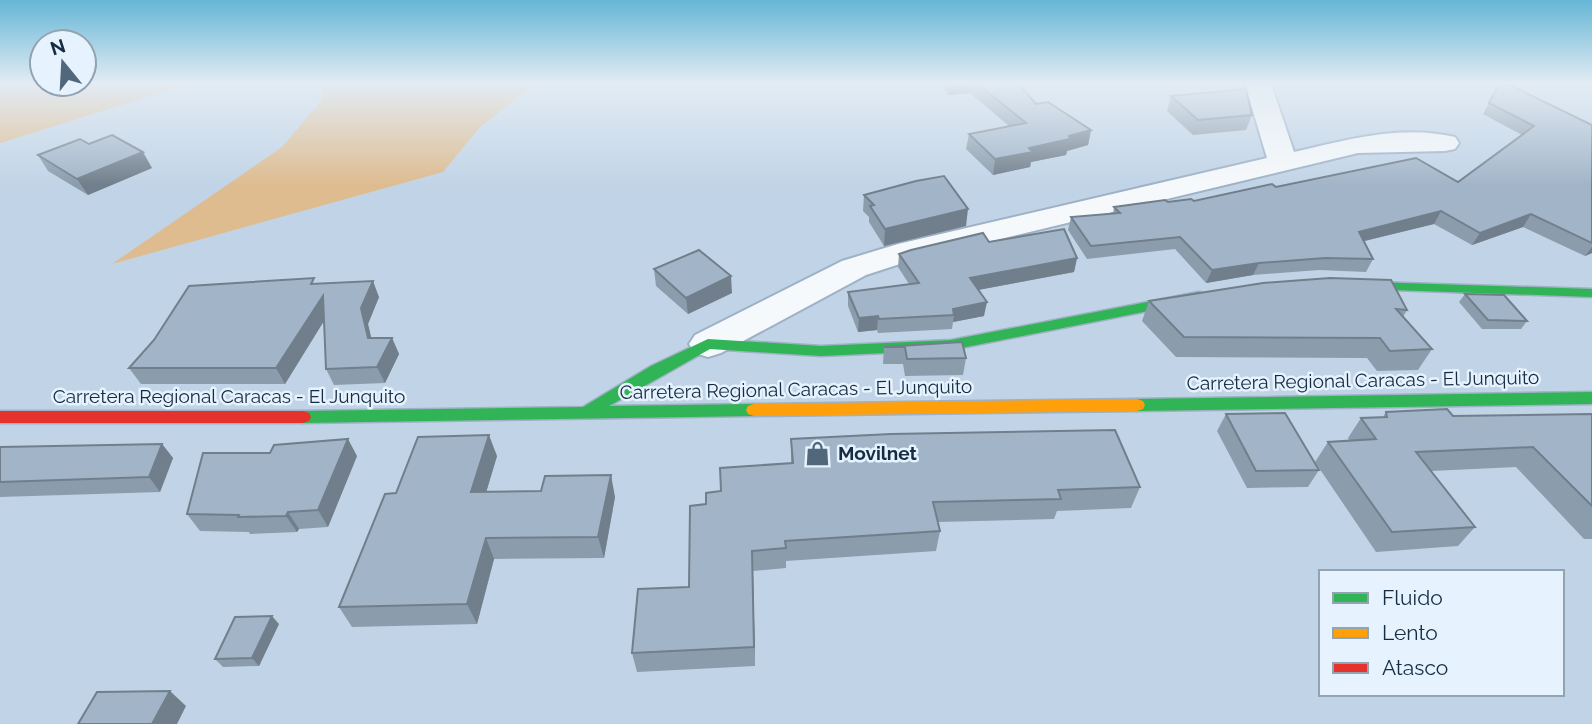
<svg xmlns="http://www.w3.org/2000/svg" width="1592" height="724" viewBox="0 0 1592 724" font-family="Raleway,sans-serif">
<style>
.green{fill:#debc90}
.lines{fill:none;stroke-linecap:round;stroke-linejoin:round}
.street-casing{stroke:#9eb1c5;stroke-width:4}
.fast-casing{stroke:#9eb1c5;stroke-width:3}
.slow-casing{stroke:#9eb1c5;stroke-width:3}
.jam-casing{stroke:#9eb1c5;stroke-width:3}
.street{fill:#f6f9fb;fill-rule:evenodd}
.fast{fill:#30b455;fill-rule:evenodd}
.slow{fill:#ff9f0a;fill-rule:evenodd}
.jam{fill:#e5322d;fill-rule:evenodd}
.wall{fill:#8b9cac}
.shaded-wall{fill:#717f8c}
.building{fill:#a2b5c8;stroke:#717f8c;stroke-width:2}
.labels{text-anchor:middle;stroke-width:5;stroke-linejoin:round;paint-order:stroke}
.street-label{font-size:19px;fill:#152c42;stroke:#e6f2fd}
.poi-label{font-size:19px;font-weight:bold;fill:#152c42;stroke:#e6f2fd;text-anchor:start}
</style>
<rect width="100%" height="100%" fill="#c1d4e7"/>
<!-- green -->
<g class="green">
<polygon points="0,84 189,84 0,143"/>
<polygon points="322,84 535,84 480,127 443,172 112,264 282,147 321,101"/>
</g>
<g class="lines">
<defs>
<path id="street" d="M1245,84h26l23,68c51,-12 108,-28 161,-15l4,6 -4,6 -10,2 -87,2 -449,108 -43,14 -145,78 -13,4 -13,-4 -6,-9 6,-9 147,-74 56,-17 369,-86z"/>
<g id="fast">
<polygon points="1342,281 1592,289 1592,297 1337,288 1335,285 1337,282"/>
<polygon points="1199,292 1204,294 1206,297 1204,300 951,350 821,356 710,349 609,406 754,404 760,406 762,410 760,414 754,416 303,423 297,421 295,417 297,413 303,411 583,407 651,366 708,339 821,346 951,340"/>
<polygon points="1592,392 1592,404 1137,411 1131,409 1129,405 1131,401 1137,399"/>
</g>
<polygon id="slow" points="1137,399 1143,401 1145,405 1143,409 1137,411 754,416 748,414 746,410 748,406 754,404"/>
<polygon id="jam" points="0,411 303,411 309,413 311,417 309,421 303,423 0,423"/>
</defs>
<!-- street casing -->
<use href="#street" class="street-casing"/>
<!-- fast casing -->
<use href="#fast" class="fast-casing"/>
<!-- slow casing -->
<use href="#slow" class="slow-casing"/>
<!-- jam casing -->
<use href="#jam" class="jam-casing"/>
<!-- street -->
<use href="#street" class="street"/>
<!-- fast -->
<use href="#fast" class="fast"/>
<!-- slow -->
<use href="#slow" class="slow"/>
<!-- jam -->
<use href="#jam" class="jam"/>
</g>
<!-- wall -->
<g class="wall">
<polygon points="941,84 1019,84 1036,104 1091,130 1088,145 1067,151 1066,155 1031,162 1030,167 993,175 966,149 969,134 1009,126 970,93 948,95"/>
<polygon points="1499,84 1592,125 1592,253 1585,256 1523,227 1472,245 1434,224 1364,241 1373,259 1366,272 1319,270 1253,275 1206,283 1175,249 1087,259 1068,230 1071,217 1113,214 1114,207 1194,201 1276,187 1458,182 1522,135 1483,114"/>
<polygon points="1171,96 1252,115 1246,130 1193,135 1167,111"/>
<polygon points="89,144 152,168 88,195 48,171 38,155"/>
<polygon points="864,195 966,226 884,246 869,222 869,217 863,211"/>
<polygon points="989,242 1077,258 1074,272 978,290 984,316 953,322 952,329 878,333 877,330 858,332 848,306 848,292 909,284 898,267 899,254"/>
<polygon points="654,269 732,293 688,314 656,286"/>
<polygon points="1263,283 1407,310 1403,317 1432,349 1418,370 1377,371 1367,358 1176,357 1142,321 1149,301"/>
<polygon points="317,284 379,297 368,324 371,338 392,338 399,354 385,383 334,385 326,369 324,321 285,384 141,384 129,368"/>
<polygon points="1465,294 1527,321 1521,329 1482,329 1459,302"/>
<polygon points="962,342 966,358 963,375 905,376 903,364 883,364 884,347"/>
<polygon points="1386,412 1453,416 1592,414 1592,539 1584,539 1516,467 1431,471 1475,527 1458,546 1376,552 1315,462 1328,442 1349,440 1348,438 1361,418 1383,417"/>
<polygon points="1226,414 1319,470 1308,487 1247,488 1217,431"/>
<polygon points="791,439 1140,487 1131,508 1057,511 1054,519 938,522 940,531 936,551 786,561 786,568 753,571 755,666 637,672 632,653 689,587 706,504 721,491 791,463"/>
<polygon points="162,444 173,458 160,492 0,497 0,447"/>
<polygon points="357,456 328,527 299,529 297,532 250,534 249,532 200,531 187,514"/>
<polygon points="497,456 486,492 615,497 604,558 494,559 477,624 352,627 339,607 396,493"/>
<polygon points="279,624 259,666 223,667 215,659"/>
</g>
<!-- shaded-wall -->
<g class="shaded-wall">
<polygon points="949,84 971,84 970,93 948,95"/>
<polygon points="1091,130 1088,145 1067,151 1066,155 1031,162 1030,167 993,175 995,159 1069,136"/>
<polygon points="143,152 152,168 88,195 77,179"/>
<polygon points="968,209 966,226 884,246 885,229"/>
<polygon points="1441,211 1434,224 1352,244 1359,232"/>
<polygon points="1531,214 1523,227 1472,245 1480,233"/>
<polygon points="1592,247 1592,253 1585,256"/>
<polygon points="1077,258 1074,272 967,292 970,278"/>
<polygon points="1259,263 1253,275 1206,283 1212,270"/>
<polygon points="731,276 732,293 688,314 686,298"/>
<polygon points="373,281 379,297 368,324 375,354 368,338 361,308"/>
<polygon points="323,296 330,311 285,384 276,368"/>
<polygon points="987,302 984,316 953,322 954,315 953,309"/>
<polygon points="878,316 877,330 858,332 859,318"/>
<polygon points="392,338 399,354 385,383 377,367"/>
<polygon points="489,435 497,456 480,513 471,492"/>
<polygon points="348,439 357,456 328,527 318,510"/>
<polygon points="162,444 173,458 160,492 149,477"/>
<polygon points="611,475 615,497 604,558 598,537"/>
<polygon points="288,512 299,529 297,532 286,516"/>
<polygon points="486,538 494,559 477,624 467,604"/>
<polygon points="752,551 753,571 755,666 754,647"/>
<polygon points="272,616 279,624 259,666 252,658"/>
<polygon points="170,691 186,706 177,724 152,724"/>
</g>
<!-- building -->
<g class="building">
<polygon points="978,84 1019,84 1036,104 1048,102 1091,130 1069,136 1070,139 1029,148 1033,152 995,159 969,134 1026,123"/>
<polygon points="1499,84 1508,84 1592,125 1592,243 1531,214 1480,233 1441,211 1359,232 1373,259 1325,258 1259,263 1212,270 1180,237 1091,246 1071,217 1120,213 1114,207 1165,200 1168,202 1191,199 1194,201 1272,184 1276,187 1416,158 1458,182 1534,126 1489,103"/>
<polygon points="1246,89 1252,115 1198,120 1171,96"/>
<polygon points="112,135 143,152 77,179 38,155 80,139 89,144"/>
<polygon points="944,176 968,209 885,229 870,206 874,205 864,195 916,181"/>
<polygon points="1064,229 1077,258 970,278 987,302 953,309 954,315 879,319 878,316 859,318 848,292 919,283 899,254 911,250 983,233 989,242"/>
<polygon points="699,250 731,276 686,298 654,269"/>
<polygon points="314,278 311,284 373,281 361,308 368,338 392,338 377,367 326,369 323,296 276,368 129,368 154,340 189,286"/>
<polygon points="1330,278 1391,280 1407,310 1396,309 1432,349 1390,351 1380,338 1184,337 1149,301 1263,283"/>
<polygon points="1465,294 1504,295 1527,321 1488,320"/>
<polygon points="962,342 966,358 907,359 905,347 884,347"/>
<polygon points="1447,409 1453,416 1592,414 1592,506 1533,447 1416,452 1475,527 1392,532 1328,442 1376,439 1361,418 1387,417 1386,412"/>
<polygon points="1285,413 1319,470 1256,471 1226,414"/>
<polygon points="1115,430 1140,487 1058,490 1061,499 933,502 940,531 785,541 786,548 752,551 754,647 632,653 638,589 689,587 690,506 706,504 706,493 721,491 720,468 793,463 791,439 891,434"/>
<polygon points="489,435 471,492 541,491 545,476 611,475 598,537 486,538 467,604 339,607 385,494 396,493 418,437"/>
<polygon points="348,439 318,510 288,512 286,516 238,517 239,515 187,514 203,453 270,453 274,445"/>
<polygon points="162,444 149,477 0,482 0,447"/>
<polygon points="272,616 252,658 215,659 235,617"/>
<polygon points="170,691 152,724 78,724 97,692"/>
</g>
<!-- sky -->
<linearGradient id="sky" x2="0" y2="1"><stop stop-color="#66b6d6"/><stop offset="0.45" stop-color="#e3ecf4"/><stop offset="1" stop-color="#e3ecf4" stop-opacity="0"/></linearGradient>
<rect width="1592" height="185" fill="url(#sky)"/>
<!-- icons -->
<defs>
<symbol id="shop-bare" viewBox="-9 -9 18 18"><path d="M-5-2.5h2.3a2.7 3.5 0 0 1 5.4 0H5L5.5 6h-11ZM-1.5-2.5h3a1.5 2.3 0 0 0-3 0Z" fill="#51677c" stroke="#e6f2fd" stroke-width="2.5" paint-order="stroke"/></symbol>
</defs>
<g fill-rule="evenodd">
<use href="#shop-bare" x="800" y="436" width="35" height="35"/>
</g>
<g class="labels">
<!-- street labels -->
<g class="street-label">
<text transform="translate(1363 380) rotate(-1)" y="7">Carretera Regional Caracas - El Junquito</text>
<text transform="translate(796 389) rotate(-1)" y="7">Carretera Regional Caracas - El Junquito</text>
<text x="229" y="403">Carretera Regional Caracas - El Junquito</text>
</g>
<!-- poi labels -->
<g class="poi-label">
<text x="838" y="460">Movilnet</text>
</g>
</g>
<!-- legend -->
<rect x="1319" y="570" width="245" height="126" fill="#e6f2fd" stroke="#92a3b2" stroke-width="2"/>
<rect x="1333" y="593" width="35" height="10" fill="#30b455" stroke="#92a3b2" stroke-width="2"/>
<text x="1382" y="605" font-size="21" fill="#152c42">Fluido</text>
<rect x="1333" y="628" width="35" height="10" fill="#ff9f0a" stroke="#92a3b2" stroke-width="2"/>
<text x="1382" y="640" font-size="21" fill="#152c42">Lento</text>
<rect x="1333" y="663" width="35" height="10" fill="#e5322d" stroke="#92a3b2" stroke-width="2"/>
<text x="1382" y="675" font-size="21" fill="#152c42">Atasco</text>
<!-- north arrow -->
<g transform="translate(63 63) rotate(342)"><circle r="33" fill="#e6f2fd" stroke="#92a3b2" stroke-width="2"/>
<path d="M0-5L12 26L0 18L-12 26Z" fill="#51677c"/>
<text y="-10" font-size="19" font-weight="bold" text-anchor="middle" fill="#152c42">N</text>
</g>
</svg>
